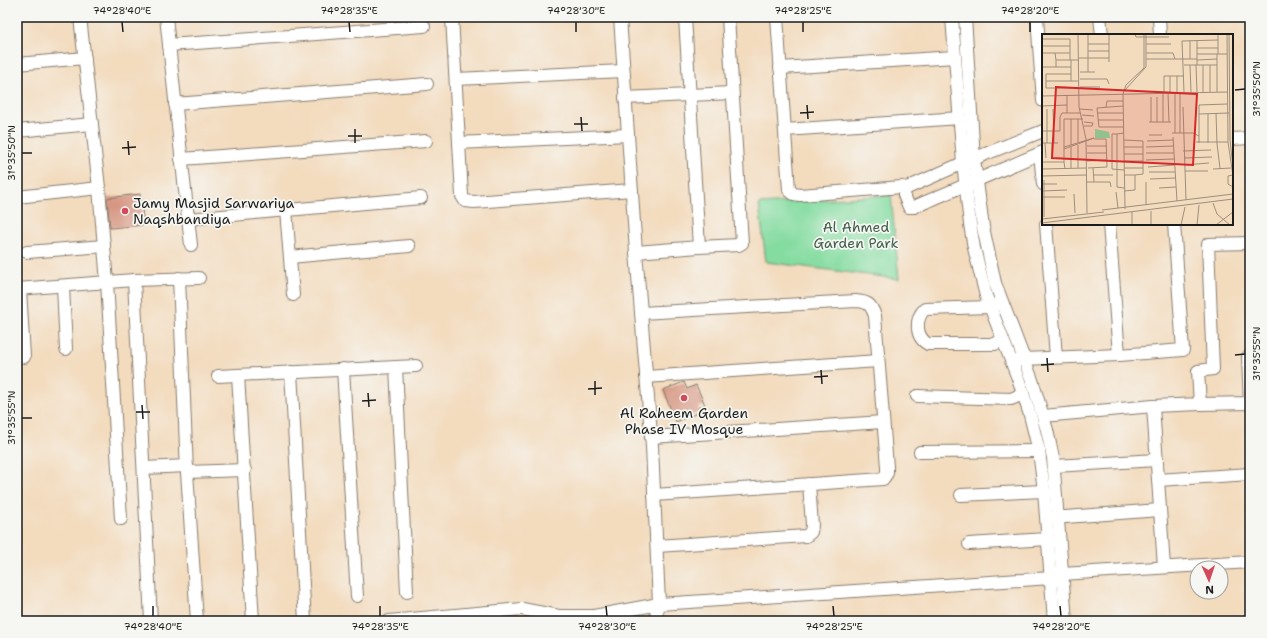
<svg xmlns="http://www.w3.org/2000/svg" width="1267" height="638" viewBox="0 0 1267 638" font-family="'Shantell Sans',sans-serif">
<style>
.green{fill:#84dca0;stroke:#507c5e}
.building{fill:#d69581}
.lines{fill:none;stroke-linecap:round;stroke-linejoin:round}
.street-casing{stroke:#887c6d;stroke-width:14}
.street{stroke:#fff;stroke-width:12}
.ticks{fill:none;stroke:#1c1c1c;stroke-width:1.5}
.poi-dot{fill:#d1495b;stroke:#f6f6f2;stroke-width:1.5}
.labels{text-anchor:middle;stroke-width:3.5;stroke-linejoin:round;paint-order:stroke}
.poi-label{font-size:14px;fill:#1c1c1c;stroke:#f6f6f2;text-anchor:start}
.park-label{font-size:14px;fill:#405f4a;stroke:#f6f6f2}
.inset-road{fill:none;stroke:#9d8f7d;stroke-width:1}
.view{fill:#d62828;fill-opacity:0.15;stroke:#d62828;stroke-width:2}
.inset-edge{fill:none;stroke:#1c1c1c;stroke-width:2}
.neatline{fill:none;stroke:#1c1c1c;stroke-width:1.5}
.ticks-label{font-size:10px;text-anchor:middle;fill:#1c1c1c}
</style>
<rect width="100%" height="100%" fill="#f6f6f2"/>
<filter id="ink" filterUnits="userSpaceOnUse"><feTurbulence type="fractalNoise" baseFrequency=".025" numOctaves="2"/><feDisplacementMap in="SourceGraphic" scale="8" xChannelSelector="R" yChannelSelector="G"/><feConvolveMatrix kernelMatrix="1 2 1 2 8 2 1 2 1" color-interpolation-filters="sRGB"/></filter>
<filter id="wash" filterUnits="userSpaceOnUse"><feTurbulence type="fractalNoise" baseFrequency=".012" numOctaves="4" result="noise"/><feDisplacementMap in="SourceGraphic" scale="16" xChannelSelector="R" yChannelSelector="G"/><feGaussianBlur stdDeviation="0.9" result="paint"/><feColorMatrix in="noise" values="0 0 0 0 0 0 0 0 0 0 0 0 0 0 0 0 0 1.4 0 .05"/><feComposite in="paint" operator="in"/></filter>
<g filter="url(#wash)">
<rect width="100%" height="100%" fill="#f3dbbe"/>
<!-- green -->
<polygon class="green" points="891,195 899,279 766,262 759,204"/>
<g id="blocks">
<!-- building -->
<g class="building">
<polygon points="140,194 144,225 110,228 107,198"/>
<polygon points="684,382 687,389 696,385 705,405 698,408 700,412 676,422 663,390"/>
</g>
</g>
</g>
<g filter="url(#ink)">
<use href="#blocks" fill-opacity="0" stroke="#887c6d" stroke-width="1"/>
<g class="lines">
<defs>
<g id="street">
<polyline points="80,17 99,188 107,282 121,519"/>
<polyline points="166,17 191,245"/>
<polyline points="452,17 462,196 465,201 474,202 632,190"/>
<polyline points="620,17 636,252 652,446 659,604 655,621"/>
<polyline points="777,17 789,190 794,194 800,195 902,187 907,188"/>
<polyline points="952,17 963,163 970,224 974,248 986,296 1019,381 1030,415 1039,451 1044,491 1054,621"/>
<polyline points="965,17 974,159 983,227 995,283 1032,380 1047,430 1053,458 1066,621"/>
<polyline points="1037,17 1043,101"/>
<polyline points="1100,17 1102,35"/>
<polyline points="1159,17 1160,35"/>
<polyline points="169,45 424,26"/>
<polyline points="17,64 85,58"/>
<polyline points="780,68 955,57"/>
<polyline points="456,79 623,71"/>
<polyline points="625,98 732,93"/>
<polyline points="175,104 427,84"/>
<polyline points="785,130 960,118"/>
<polyline points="17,131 92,124"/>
<polyline points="1043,131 963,163 907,188 904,192 904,195 909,207 914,207 1043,152"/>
<polyline points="1232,139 1250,138"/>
<polyline points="459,143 628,135"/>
<polyline points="1040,154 1043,184"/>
<polyline points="181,159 426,141"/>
<polyline points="17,197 99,188"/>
<polyline points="286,210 293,295"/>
<polyline points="188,219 421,198"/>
<polyline points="1046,224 1056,357"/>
<polyline points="1109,224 1119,355"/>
<polyline points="699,247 739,245 742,243 728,17"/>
<polyline points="27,252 104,246"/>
<polyline points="636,252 699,247 685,17"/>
<polyline points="290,257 409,246"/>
<polyline points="179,278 187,472 197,621"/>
<polyline points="134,280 151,621"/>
<polyline points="63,286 66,349"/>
<polyline points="17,289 134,280 199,278"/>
<polyline points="20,289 24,357"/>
<path d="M997,304l-7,3 -65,2c-10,9 -10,28 3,35h67l7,-4"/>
<path d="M641,313l215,-12c12,1 15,3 19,15l12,151v6l-4,6 -229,16"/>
<polyline points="1017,361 1023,359 1119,355 1183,350 1174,224"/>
<polyline points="396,367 407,592"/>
<polyline points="343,369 357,596"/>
<polyline points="291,372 305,621"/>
<polyline points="238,375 253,621"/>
<polyline points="218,376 416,366"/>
<polyline points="646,377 878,361"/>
<polyline points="917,396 1011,399 1023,394"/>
<polyline points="1200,404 1250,403 1248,357 1250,357"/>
<polyline points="1153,406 1200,404 1198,371 1213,369 1208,244 1250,243"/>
<polyline points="1043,416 1153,406 1164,567"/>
<polyline points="651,437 883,422"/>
<polyline points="920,452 1039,451"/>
<polyline points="1054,466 1157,460"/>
<polyline points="144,468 187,466"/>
<polyline points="187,472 245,470"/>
<polyline points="1158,480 1250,474"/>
<polyline points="961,495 1044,491"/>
<polyline points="1052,518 1160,510"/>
<polyline points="969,544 1048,539"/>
<polyline points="657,546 806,536 811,532 812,525 809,484"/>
<polyline points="389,621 522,609 559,616 594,616 659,604 1051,578 1062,574 1250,562"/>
</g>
</defs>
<!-- street casing -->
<use href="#street" class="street-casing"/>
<!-- street -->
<use href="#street" class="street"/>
</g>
</g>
<!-- ticks -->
<path class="ticks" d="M122,22l1,10M349,22l1,10M576,22v10M803,22v10M1030,22v10M1235,90l10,-1M807,105l1,14M800,113l14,-1M581,117l1,14M574,124h14M355,129v14M348,136h14M128,141l1,14M122,148l14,-1M22,153h10M1235,355l10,-1M1047,358l1,14M1041,365l13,-1M821,370l1,14M814,377l14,-1M595,381v14M588,389l14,-1M368,393l1,14M362,401l14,-1M142,405l1,14M136,412h14M22,418h10M153,606v10M380,606v10M606,606l1,10M833,606l1,10M1060,606l1,10"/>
<!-- markers -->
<g class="poi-dot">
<circle cx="125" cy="211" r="4"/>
<circle cx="684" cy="398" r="4"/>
</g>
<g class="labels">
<!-- poi labels -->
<g class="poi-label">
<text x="133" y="208">Jamy Masjid Sarwariya<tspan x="133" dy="16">Naqshbandiya</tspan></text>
<text x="684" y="418" text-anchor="middle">Al Raheem Garden<tspan x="684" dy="16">Phase IV Mosque</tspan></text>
</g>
<!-- park labels -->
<g class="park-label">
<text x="856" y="232">Al Ahmed<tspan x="856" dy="16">Garden Park</tspan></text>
</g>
</g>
<!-- overview -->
<g transform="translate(1042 34)">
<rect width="191" height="191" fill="#f3dbbe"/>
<path d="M53,95l14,3 1,6h-15z" fill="#84dca0"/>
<path class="inset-road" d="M36,0l1,73 7,32 1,74M46,0v38M67,0v28M93,0l1,3h33M185,0l1,108 5,34M187,0l1,106 3,27M0,5h28v7M148,7v18M155,7v24M46,10h21M104,10h25M0,12h28v7M155,14h21M46,17h21M0,19h13M104,19h27l2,6M155,20h30M175,20v38M176,20v-20M37,24h30M104,25h51M14,26l-1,-7h15v7M29,26h-15v7h15M155,26l20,-1M142,31h33M148,31l1,27M154,31l1,27M161,31v27M168,31v27M0,33h14M38,38h15M29,40v-14h7M128,42v16M135,42v16M38,45h27l2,5M4,47h25M36,47h-7v-7h-25v14h32M38,53h20M83,56l21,-23v-33M122,58v-16h20M133,58v41M142,58l-2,-51 36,-1M126,59l1,29M25,61v18h13M0,62l185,-4M115,63v25M0,72l25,-1M81,72l-26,2 2,19h25M64,73l1,-6h16M141,73l3,93M5,75v34M11,75l1,34M38,75l13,1M55,79h26M174,79l1,31 3,24M157,80l30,-1M166,80v29M40,81l12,1M29,85v26M36,85v23M56,86h25M107,88h22M109,88v-25M121,88v-29M42,92h8l1,-3 -9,-1M0,97h18v-14l2,-4h5M82,99l-7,1v53l7,1M130,99h21l6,3M138,99v-41M75,100h-5v35l12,1M107,101h13M131,103l4,64M82,106l19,1v33l-8,1M105,107l26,-1M154,108h32M0,109h16M3,109l1,15M10,109v15M157,109v-38l28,-1M36,111v23M45,112h20M22,113l30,-9 -30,11M29,113v21M82,113h19M104,113l28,-1M141,117l28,-1M45,119h20M104,119h28M82,120h19M142,124l28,-1M104,126l28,-1M45,127l20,-1M82,127h19M0,128h22l1,7M22,128v-43h19M142,131l25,-2M106,133l27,-2M46,134l19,-1 -1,-28h-12M51,134l1,14M82,134h19M0,135l44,-1M171,135l18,-1M143,137h23M107,138h26M52,141h19M191,141l-5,1v8l5,3M0,142l44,-1M108,145l26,-1M2,146v37M44,148h24l1,5M0,150h15M117,154l17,-1M0,157l25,-1M82,157l11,-1v-15h-11M74,158l2,16M32,160l1,19M0,163h23M171,169l4,11 13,11M104,171v-23M83,175l-2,-115 3,-9 18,-17v-34M60,176l131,-16M109,177v14M90,178v13M0,185l62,-7M0,189l191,-24M139,191l4,-18M155,191l2,-20M174,191l17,-13"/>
<path class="view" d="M14,53l141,7 -4,71 -141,-7z"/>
<rect width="191" height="191" class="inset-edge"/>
</g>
<!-- margin -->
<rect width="1267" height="638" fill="none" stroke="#f6f6f2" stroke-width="44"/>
<!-- north arrow -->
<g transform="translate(1209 580) rotate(177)"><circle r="19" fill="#f6f6f2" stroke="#9f9f9c"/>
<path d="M0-3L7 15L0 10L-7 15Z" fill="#d1495b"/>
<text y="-6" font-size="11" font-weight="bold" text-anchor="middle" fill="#1c1c1c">N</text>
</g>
<rect x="22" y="22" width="1223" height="594" class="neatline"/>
<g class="ticks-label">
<text x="122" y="14">74°28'40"E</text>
<text x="349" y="14">74°28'35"E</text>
<text x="576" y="14">74°28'30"E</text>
<text x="803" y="14">74°28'25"E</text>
<text x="1030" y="14">74°28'20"E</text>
<text transform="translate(1256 89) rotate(-90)" y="4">31°35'50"N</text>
<text transform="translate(11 153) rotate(-90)" y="4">31°35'50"N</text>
<text transform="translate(1256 354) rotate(-90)" y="4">31°35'55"N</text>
<text transform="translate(11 418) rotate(-90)" y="4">31°35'55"N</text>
<text x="153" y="630">74°28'40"E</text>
<text x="380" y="630">74°28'35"E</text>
<text x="607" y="630">74°28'30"E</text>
<text x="834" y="630">74°28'25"E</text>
<text x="1061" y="630">74°28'20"E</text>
</g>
</svg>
